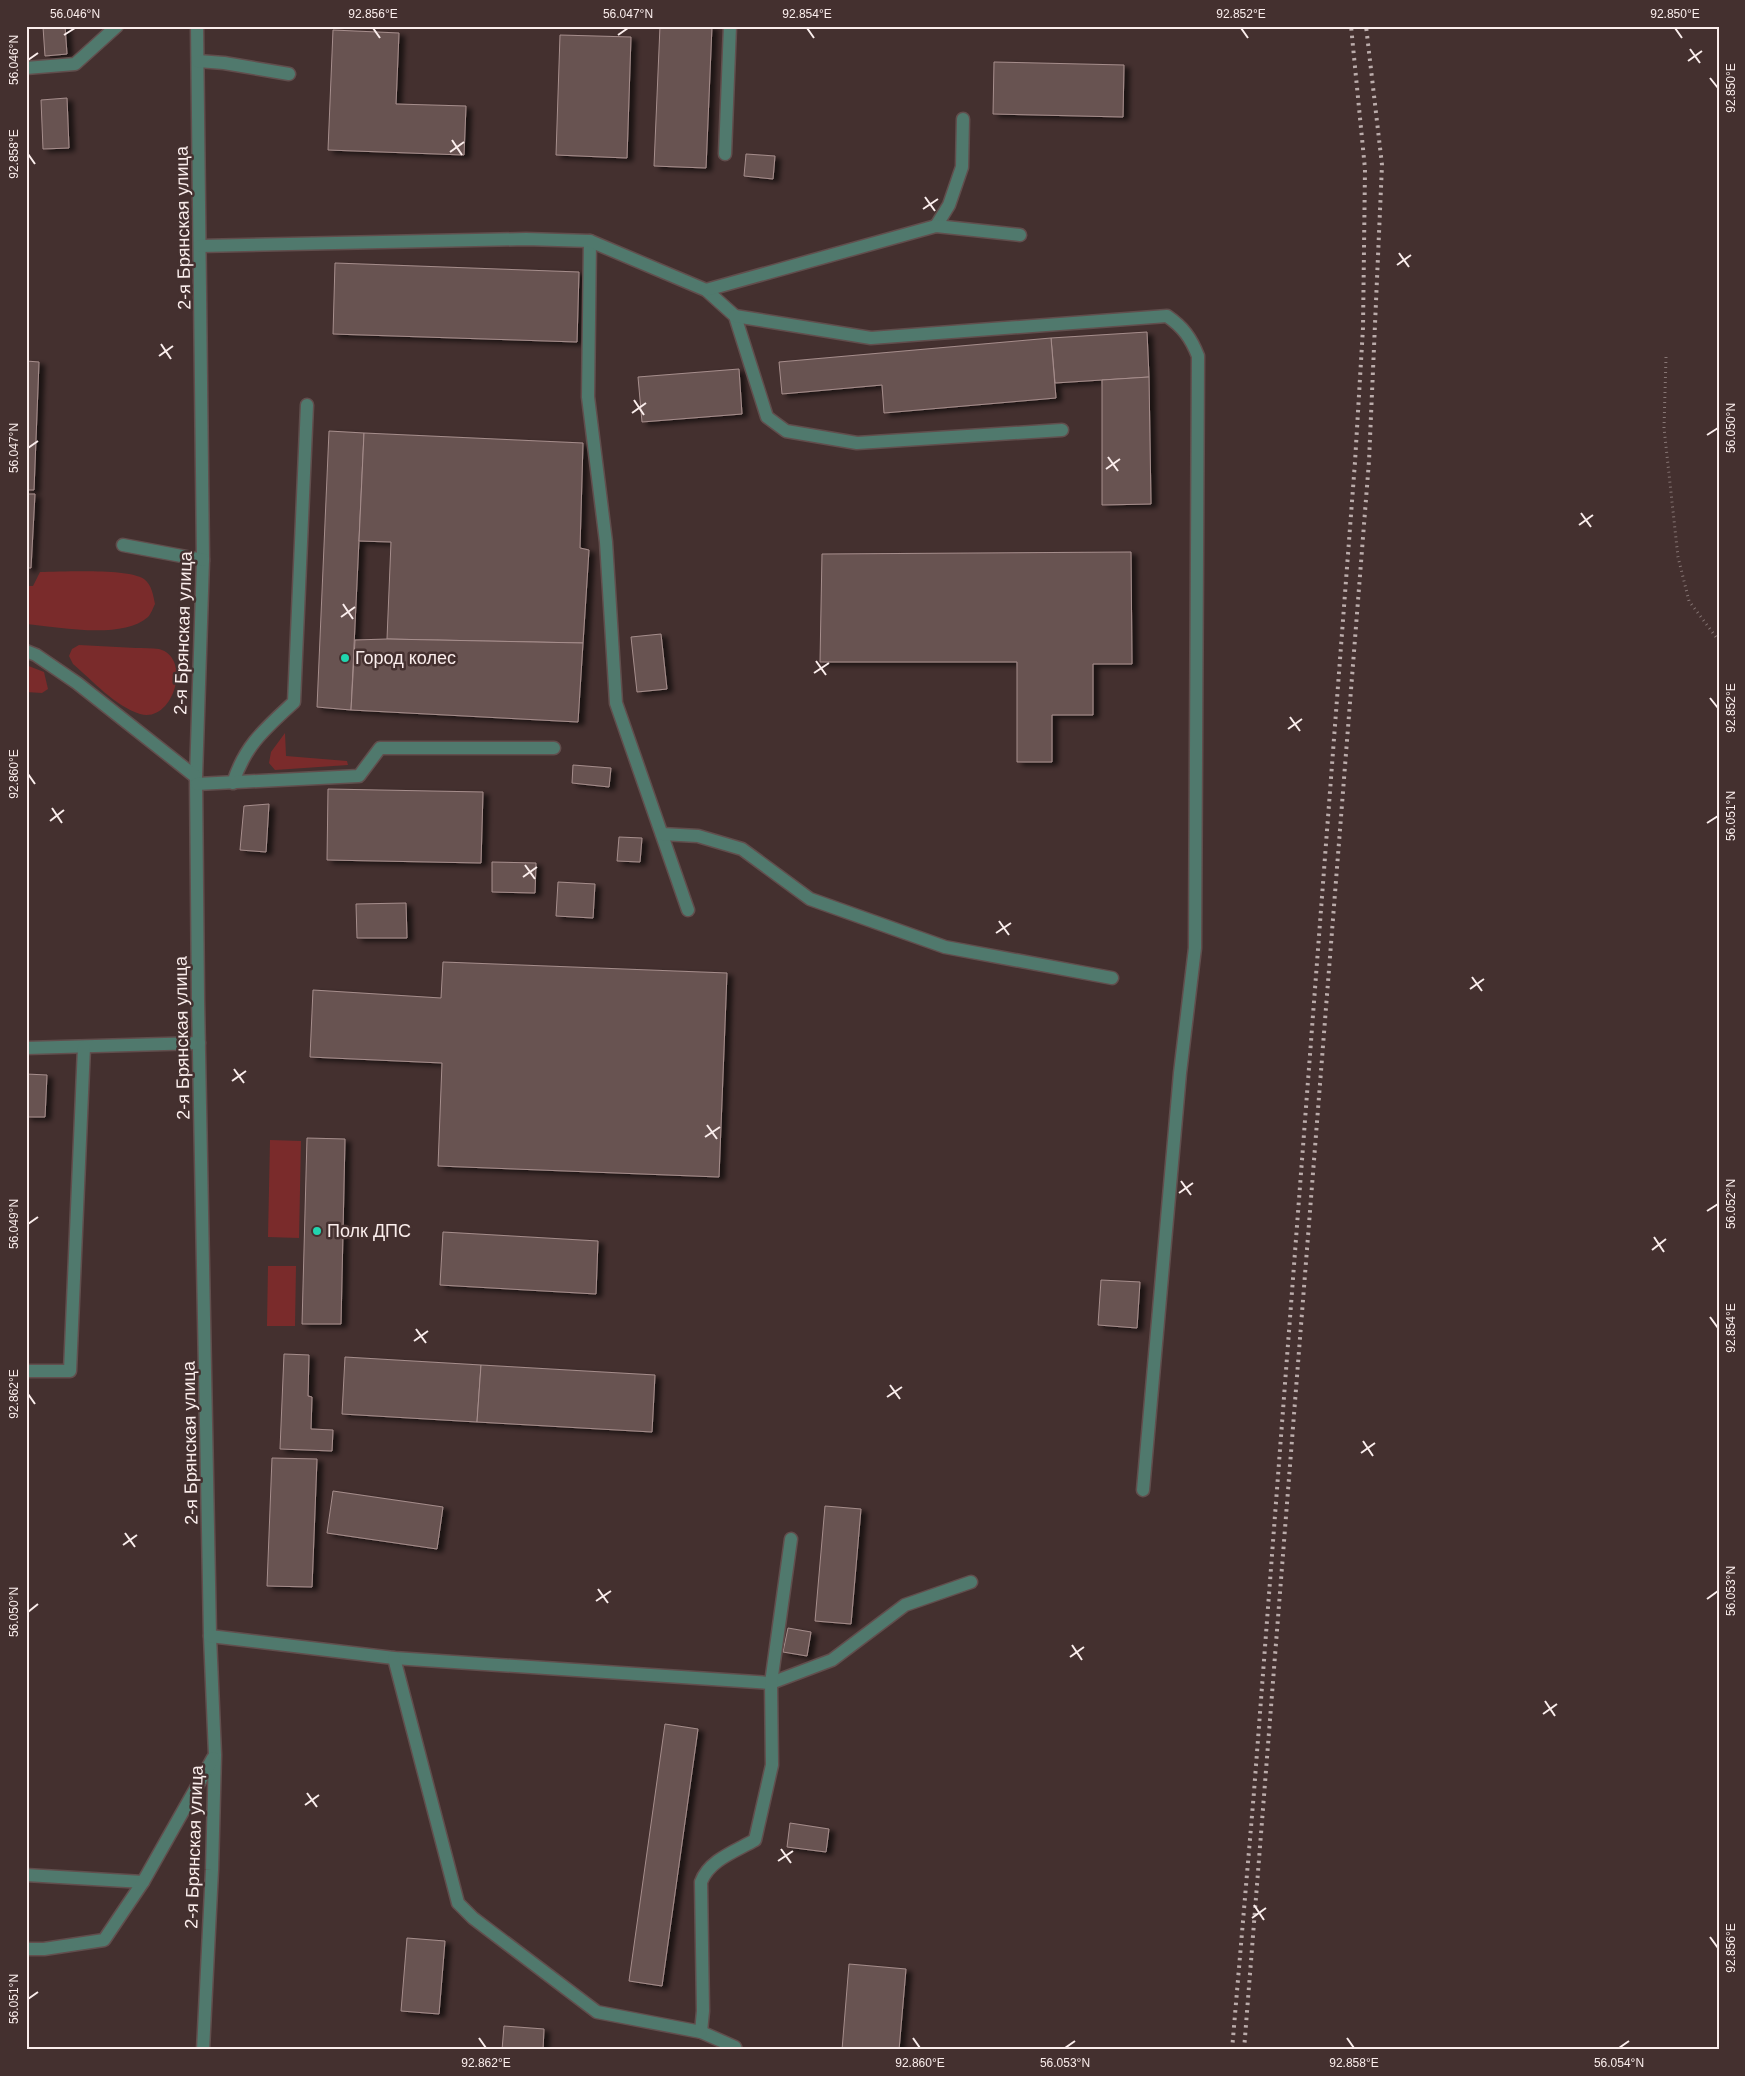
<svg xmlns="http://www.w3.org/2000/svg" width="1745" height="2076" viewBox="0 0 1745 2076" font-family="Helvetica,sans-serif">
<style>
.green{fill:#7a2b2b}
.building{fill:#685251;stroke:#a68e8c;filter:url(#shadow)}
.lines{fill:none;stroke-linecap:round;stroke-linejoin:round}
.minor-casing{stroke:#614e4d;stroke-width:15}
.path{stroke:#877675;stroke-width:3;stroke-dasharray:1 4;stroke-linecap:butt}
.minor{stroke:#50796d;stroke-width:12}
.rail{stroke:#bbacab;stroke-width:4;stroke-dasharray:2.5 5;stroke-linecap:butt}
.ticks{fill:none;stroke:#faedec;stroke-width:2}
.poi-dot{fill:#21d5af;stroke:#44302f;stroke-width:2}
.labels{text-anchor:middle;stroke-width:5;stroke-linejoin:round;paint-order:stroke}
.street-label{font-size:18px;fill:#faedec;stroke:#44302f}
.poi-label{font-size:18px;fill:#faedec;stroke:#44302f;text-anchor:start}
.neatline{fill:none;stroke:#faedec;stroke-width:2}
.ticks-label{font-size:12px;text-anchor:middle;fill:#faedec}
</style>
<defs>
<filter id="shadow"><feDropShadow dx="5.5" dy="3" stdDeviation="2.5" flood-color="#0009"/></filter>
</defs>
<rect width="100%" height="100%" fill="#44302f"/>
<!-- green -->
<g class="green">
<path d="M40,572c23,0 87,-4 104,7 8,6 9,16 11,25 -2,4 -4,10 -7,13 -26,23 -89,10 -122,7v-38h7z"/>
<path d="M79,645c19,1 38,2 57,3 7,0 16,0 23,1 34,9 14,75 -19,65 -25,-8 -47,-33 -67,-50l-4,-8 3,-7z"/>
<polygon points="26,665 44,672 48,689 42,693 26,692"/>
<polygon points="285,733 286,756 347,761 348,765 275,770 269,763 271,752"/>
<polygon points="270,1140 301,1141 299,1238 268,1237"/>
<polygon points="268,1266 296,1266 295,1326 267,1326"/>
</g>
<!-- building -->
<g class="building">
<polygon points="65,26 67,54 45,56 43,27"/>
<polygon points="660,26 712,26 706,168 654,166"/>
<polygon points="333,30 399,33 396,104 466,106 464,155 328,150"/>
<polygon points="560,35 631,37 627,158 556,155"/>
<polygon points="994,62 1124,65 1123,117 993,114"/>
<polygon points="67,98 69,148 43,149 41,100"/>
<polygon points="746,154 775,156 773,179 744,176"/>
<polygon points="335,263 579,272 577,342 333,334"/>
<polygon points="1147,332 1149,377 1055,383 1051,338"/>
<polygon points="1051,338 1056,398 884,413 882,385 782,394 779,362"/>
<polygon points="26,361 39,362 34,490 26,490"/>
<polygon points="739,369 742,414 642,422 638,377"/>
<polygon points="1149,377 1151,504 1102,505 1102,380"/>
<polygon points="329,431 364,433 351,710 317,707"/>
<polygon points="364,433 583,443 580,548 589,550 583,643 387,639 391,542 359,541"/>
<polygon points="26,494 35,494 31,568 26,568"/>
<polygon points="1131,552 1132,664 1093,664 1093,715 1052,715 1052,762 1017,762 1017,662 820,662 822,554"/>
<polygon points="661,634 667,689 637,692 631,637"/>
<polygon points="387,639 583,643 578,722 351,710 355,640"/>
<polygon points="573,765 611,768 609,787 572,783"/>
<polygon points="328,789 483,792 481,863 327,860"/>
<polygon points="269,804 266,852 240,850 244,806"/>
<polygon points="619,837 642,838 640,862 617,861"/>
<polygon points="492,862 536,863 535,893 492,892"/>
<polygon points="558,882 595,884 593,918 556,916"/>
<polygon points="406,903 407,938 357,938 356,904"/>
<polygon points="443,962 727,973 719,1177 438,1166 442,1063 310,1057 313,990 441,998"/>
<polygon points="26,1074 47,1075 45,1117 26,1117"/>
<polygon points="307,1138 345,1139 341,1324 302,1324"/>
<polygon points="443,1232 598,1241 596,1294 440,1285"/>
<polygon points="1101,1280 1140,1282 1137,1328 1098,1325"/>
<polygon points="284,1354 309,1355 308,1396 312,1397 311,1429 333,1430 332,1451 280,1449"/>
<polygon points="345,1357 481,1365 477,1422 342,1414"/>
<polygon points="481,1365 655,1375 652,1432 477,1422"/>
<polygon points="272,1458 317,1459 312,1587 267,1586"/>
<polygon points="333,1491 443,1507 437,1549 327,1533"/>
<polygon points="825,1506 861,1509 851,1624 815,1621"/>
<polygon points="788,1628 811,1632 807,1656 783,1652"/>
<polygon points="665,1724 698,1729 662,1986 629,1981"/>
<polygon points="790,1823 829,1829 826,1852 787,1847"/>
<polygon points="407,1938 445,1941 439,2014 401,2011"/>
<polygon points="849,1964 906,1969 899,2050 842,2050"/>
<polygon points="504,2026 544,2029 543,2050 502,2050"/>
</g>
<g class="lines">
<defs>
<g id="minor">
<polyline points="197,26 203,560 196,777 198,1000 210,1636 215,1755 212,1870 203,2050"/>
<polyline points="198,61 224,63 289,74"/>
<polyline points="26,68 75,64 117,26"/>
<polyline points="725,154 730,26"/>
<polyline points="936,226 949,205 962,167 963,119"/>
<polyline points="590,241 588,397 606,542 616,703 688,910"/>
<polyline points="200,246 526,239 590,241 706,290 735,316 767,417 786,431 857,443 1062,430"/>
<polyline points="706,290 936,226 1020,235"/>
<path d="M735,316l136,22 296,-22c16,11 24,22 31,40l-3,592 -15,125 -37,417"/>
<polyline points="123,545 203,560"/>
<polyline points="26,651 36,655 77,683 196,777"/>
<path d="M233,783c12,-38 32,-54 61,-81l13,-297"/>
<polyline points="197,784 359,776 380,748 554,748"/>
<polyline points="662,834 698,836 742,849 810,899 945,947 1112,978"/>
<polyline points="26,1048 199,1043"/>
<polyline points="26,1371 70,1371 84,1047"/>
<polyline points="210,1636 394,1658 771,1683 832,1660 905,1605 971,1582"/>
<polyline points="394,1658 458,1903 473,1918 597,2012 701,2032 735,2047 736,2050"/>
<polyline points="26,1875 143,1882"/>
<polyline points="26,1949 44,1949 104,1940 143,1882 213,1758"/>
<path d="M701,2032l2,-21 -2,-129c8,-22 35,-31 54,-42l17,-75 -1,-82 20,-144"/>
</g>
</defs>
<!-- minor casing -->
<use href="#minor" class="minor-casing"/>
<!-- path -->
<polyline class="path" points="1666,357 1664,428 1678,557 1689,601 1719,641"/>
<!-- minor -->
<use href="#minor" class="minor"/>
<!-- rail -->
<g class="rail">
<polyline points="1232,2050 1254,1792 1355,462 1363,328 1365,169 1351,26"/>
<polyline points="1244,2050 1369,461 1382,165 1366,26"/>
</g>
</g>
<!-- ticks -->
<path class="ticks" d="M373,28l7,10M807,28l7,10M1241,28l7,10M1675,28l7,10M64,35l11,-7M618,35l10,-7M1690,49l10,14M28,60l10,-7M1688,61l14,-10M1710,78l8,10M452,140l10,15M450,152l14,-10M28,154l7,10M925,197l10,14M923,209l15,-10M1399,253l10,14M1397,265l14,-10M161,344l10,15M159,356l14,-10M634,400l10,15M632,413l14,-10M1707,435l11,-7M28,448l10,-7M1108,457l10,14M1106,469l14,-10M1581,513l10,14M1579,525l14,-10M343,604l10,15M341,617l14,-10M816,661l10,14M814,673l15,-10M1710,698l8,10M1290,717l10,14M1288,729l14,-10M28,774l7,10M52,808l10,15M50,821l14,-11M1707,823l11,-7M525,865l10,14M523,877l14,-10M999,921l10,14M996,933l15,-10M1472,977l10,14M1470,989l14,-10M234,1069l10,14M232,1081l14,-10M707,1125l10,14M705,1137l15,-10M1181,1181l10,14M1179,1193l14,-10M1707,1211l11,-7M28,1224l10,-7M1654,1237l10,15M1652,1250l14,-11M1710,1317l8,11M416,1329l10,14M414,1341l14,-10M890,1385l10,14M28,1394l7,10M887,1397l15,-10M1363,1441l10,15M1361,1453l14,-10M125,1533l10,14M123,1545l14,-10M598,1589l10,14M1707,1599l11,-8M596,1601l15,-10M28,1612l10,-8M1072,1645l10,15M1070,1657l14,-10M1545,1701l10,15M1543,1714l14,-10M307,1793l10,14M305,1805l14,-10M781,1849l10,14M778,1861l15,-10M1254,1905l10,15M1252,1918l14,-10M1710,1937l8,11M28,1999l10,-7M479,2038l7,10M913,2038l7,10M1347,2038l7,10M1065,2048l10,-7M1619,2048l10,-7"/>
<!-- markers -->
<g class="poi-dot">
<circle cx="345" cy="658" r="5"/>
<circle cx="317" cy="1231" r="5"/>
</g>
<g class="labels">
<!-- street labels -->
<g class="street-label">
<text transform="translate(183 228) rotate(-91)" y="6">2-я Брянская улица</text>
<text transform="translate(183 633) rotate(-88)" y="6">2-я Брянская улица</text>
<text transform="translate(182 1038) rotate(-91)" y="6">2-я Брянская улица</text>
<text transform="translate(190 1443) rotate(-91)" y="6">2-я Брянская улица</text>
<text transform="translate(194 1847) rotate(-88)" y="6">2-я Брянская улица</text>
</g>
<!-- poi labels -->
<g class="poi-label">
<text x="355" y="664">Город колес</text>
<text x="327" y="1237">Полк ДПС</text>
</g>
</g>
<!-- border -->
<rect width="1745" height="2076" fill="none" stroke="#44302f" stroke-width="55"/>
<rect x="28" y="28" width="1690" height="2020" class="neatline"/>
<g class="ticks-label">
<text x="75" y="18">56.046°N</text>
<text x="373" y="18">92.856°E</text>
<text x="628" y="18">56.047°N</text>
<text x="807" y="18">92.854°E</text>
<text x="1241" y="18">92.852°E</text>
<text x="1675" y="18">92.850°E</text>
<text transform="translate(14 60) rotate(-90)" y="4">56.046°N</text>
<text transform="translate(1731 88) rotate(-90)" y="4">92.850°E</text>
<text transform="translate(14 154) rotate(-90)" y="4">92.858°E</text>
<text transform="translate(1731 428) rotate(-90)" y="4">56.050°N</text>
<text transform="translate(14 448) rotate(-90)" y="4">56.047°N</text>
<text transform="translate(1731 708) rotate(-90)" y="4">92.852°E</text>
<text transform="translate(14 774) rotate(-90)" y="4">92.860°E</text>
<text transform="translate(1731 816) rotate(-90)" y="4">56.051°N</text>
<text transform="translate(1731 1204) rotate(-90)" y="4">56.052°N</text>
<text transform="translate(14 1224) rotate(-90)" y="4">56.049°N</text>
<text transform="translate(1731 1328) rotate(-90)" y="4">92.854°E</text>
<text transform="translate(14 1394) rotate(-90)" y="4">92.862°E</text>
<text transform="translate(1731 1591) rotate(-90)" y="4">56.053°N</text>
<text transform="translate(14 1612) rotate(-90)" y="4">56.050°N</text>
<text transform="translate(1731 1948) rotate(-90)" y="4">92.856°E</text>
<text transform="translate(14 1999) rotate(-90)" y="4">56.051°N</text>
<text x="486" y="2067">92.862°E</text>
<text x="920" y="2067">92.860°E</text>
<text x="1065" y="2067">56.053°N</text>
<text x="1354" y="2067">92.858°E</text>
<text x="1619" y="2067">56.054°N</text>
</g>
</svg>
